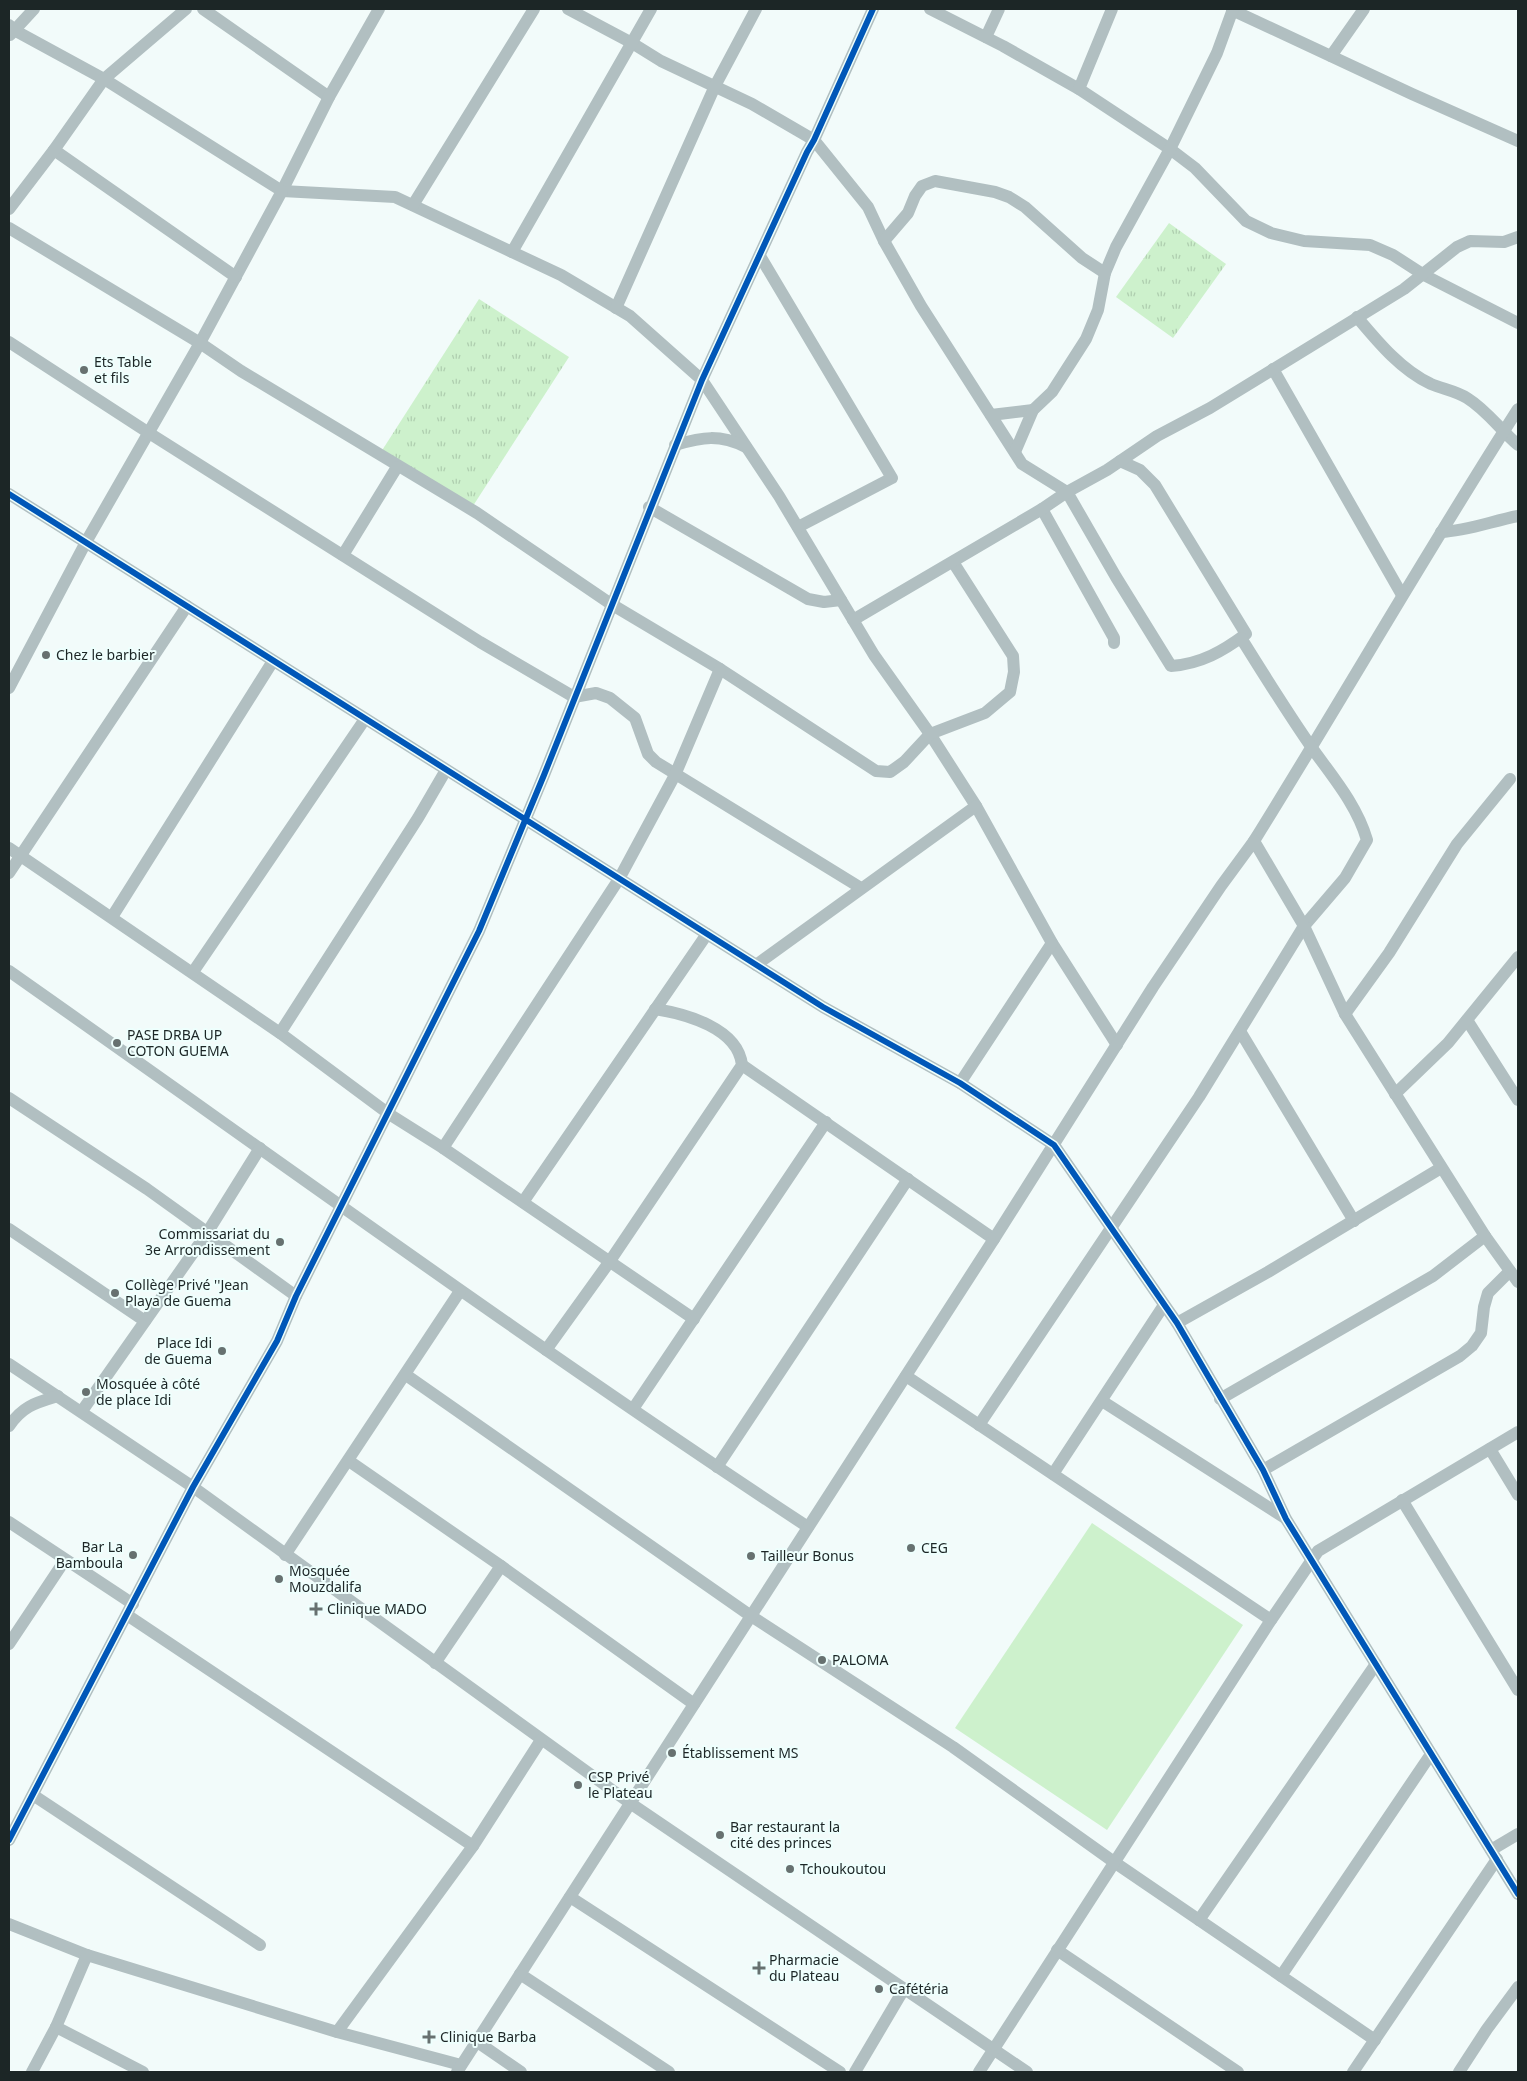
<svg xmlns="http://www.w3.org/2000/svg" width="1527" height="2081" viewBox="0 0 1527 2081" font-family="'Noto Sans',sans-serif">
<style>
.grass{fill:url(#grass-tufts)}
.pitch{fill:#cdf1cc}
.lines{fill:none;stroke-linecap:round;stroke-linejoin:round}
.minor{stroke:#b1bfc1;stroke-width:12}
.cycleway-casing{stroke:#eefffd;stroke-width:9}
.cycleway{stroke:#0057b8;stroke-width:6}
.poi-dot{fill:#677170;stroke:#eefffd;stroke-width:2}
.labels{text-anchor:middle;stroke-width:4;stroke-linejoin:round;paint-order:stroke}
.poi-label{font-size:14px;fill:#1c2626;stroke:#eefffd;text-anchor:start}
</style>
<defs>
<pattern id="grass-tufts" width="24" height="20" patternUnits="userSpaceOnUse" patternTransform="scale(1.25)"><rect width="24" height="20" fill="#cdf1cc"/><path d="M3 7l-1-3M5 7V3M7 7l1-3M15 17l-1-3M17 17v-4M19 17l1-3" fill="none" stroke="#afceaf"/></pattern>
</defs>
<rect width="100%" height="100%" fill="#f2fbfa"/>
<!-- grass -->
<g class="grass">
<polygon points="1169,223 1226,264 1173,338 1116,297"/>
<polygon points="479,299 569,357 471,509 381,452"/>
</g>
<!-- pitch -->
<polygon class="pitch" points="1092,1523 1243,1625 1107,1830 955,1728"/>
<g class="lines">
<!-- minor -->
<g class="minor">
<polyline points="203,9 329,97"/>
<polyline points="379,9 329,97 282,191 395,197 561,275 630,316 702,380 779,496 874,655 930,734 976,806 1052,943 1117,1045"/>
<path d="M568,9l64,34 29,18 91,43 62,36 54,67 16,34 37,65 101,158 45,28 49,85 55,89c30,-2 52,-15 75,-32l-91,-149 -15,-15 -20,-9"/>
<polyline points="930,9 1003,46 1079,89 1170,149 1195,168 1246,221 1271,233 1304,241 1370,245 1393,255 1424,275 1518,323"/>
<polyline points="1232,10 1412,94 1518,141"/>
<polyline points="9,25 14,30 104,79 282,191 200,343 86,542 9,688"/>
<polyline points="10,35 34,9"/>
<polyline points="986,37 999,9"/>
<polyline points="1331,56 1364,9"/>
<polyline points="1079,89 1112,9"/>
<polyline points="54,150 236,277"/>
<polyline points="413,205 534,9"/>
<polyline points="9,209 54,150 104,79 186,9"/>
<polyline points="9,228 200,343 241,371 477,513 611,604 720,669 876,771 890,772 904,762 930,734 985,713 1010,692 1014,672 1013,656 953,562"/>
<polyline points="884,241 908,213 915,196 922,186 935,181 995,192 1009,197 1025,207 1082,258 1105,273"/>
<polyline points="512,252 651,9"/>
<polyline points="760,256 892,478 798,527"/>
<polyline points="616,308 715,86 756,9"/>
<path d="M1357,317c21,25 44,53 74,67 12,5 25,7 36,14 21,13 33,32 51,47"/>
<polyline points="9,342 149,433 480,642 574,697 596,693 610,698 635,718 648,754 656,762 861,888"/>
<polyline points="1273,369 1402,595"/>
<polyline points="991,415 1033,410"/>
<path d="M675,445c28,-8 44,-11 71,2"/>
<polyline points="1015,452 1033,410 1052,392 1086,339 1098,310 1105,273 1116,247 1170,149 1217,53 1233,9"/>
<polyline points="9,494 823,1007 960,1083 1054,1145 1177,1323 1263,1470 1286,1519 1518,1894"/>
<polyline points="649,507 808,599 824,602 841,600"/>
<polyline points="1042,509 1114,638 1114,643"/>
<path d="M1441,532c26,-1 51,-11 77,-16"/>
<polyline points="343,555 397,467"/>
<polyline points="853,620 1042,509 1067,492 1107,470 1157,436 1210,408 1404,289 1457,247 1470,241 1504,242 1518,237"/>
<path d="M1254,841c89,-143 173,-290 264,-432"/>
<polyline points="9,848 280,1033 389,1114 443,1148 694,1319"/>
<polyline points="9,873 187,606"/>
<polyline points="112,917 273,661"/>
<polyline points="756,965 976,806"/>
<path d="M9,971c266,187 528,378 799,556"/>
<polyline points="193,972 365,719"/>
<polyline points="1345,1014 1389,953 1457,844 1510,779"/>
<polyline points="1467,1020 1518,1100"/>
<polyline points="1240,1031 1354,1221"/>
<polyline points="280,1033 418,818 446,770"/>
<polyline points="742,1065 994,1239"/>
<polyline points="960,1083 1052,943"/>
<polyline points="1395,1094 1448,1043 1518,957"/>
<polyline points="9,1098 147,1189 296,1296"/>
<polyline points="443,1148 619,879 675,775 720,669"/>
<polyline points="523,1202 707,934"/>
<polyline points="9,1229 145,1321"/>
<polyline points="1177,1323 1268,1272 1441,1168"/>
<path d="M546,1350l64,-89 132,-196c-4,-37 -56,-51 -87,-56"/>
<polyline points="9,1364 193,1487 630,1803 1027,2072"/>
<polyline points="406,1375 751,1616 953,1747 1114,1862 1375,2040"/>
<polyline points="906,1376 1271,1620"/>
<polyline points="1220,1399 1433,1276 1485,1236"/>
<polyline points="1102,1401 1285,1518"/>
<polyline points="633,1409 826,1122"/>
<polyline points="82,1411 207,1233 260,1148"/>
<path d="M979,1425l220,-328 105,-171 41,-48 22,-38c-10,-35 -35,-64 -55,-92 -25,-36 -48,-73 -71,-110"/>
<path d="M9,1426c14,-20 26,-23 49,-30"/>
<polyline points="1490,1449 1518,1495"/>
<polyline points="349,1461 501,1566 694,1704"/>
<polyline points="717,1467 908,1179"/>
<polyline points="1263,1470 1460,1356 1472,1346 1481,1333 1484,1307 1488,1293 1510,1271"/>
<polyline points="1053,1474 1164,1305"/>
<polyline points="1402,1500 1518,1690"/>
<polyline points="9,1522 133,1604"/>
<polyline points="285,1555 460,1291"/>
<polyline points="127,1615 473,1846"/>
<polyline points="9,1644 65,1560"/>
<polyline points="435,1663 501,1566"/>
<polyline points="33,1795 260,1945"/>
<polyline points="9,1840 193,1487 277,1341 296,1296 479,931 544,775 702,380 807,152 814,140 873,9"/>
<polyline points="1491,1850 1518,1834"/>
<polyline points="570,1897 840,2072"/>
<polyline points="1199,1920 1376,1664"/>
<polyline points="9,1924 87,1955 337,2032 461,2065"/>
<polyline points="1057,1950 1238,2072"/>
<polyline points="520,1974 669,2072"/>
<polyline points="1281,1976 1431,1754"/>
<polyline points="56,2027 143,2072"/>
<polyline points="337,2032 473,1846 541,1740"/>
<polyline points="476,2041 521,2072"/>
<polyline points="32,2072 56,2027 87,1955"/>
<polyline points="457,2072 994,1239 1153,987 1221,886 1254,841 1304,926 1345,1014 1485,1236 1518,1282"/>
<polyline points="855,2072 904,1989"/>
<polyline points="979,2072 1271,1620 1318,1551 1518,1432"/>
<polyline points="1353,2072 1497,1859"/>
<polyline points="1459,2072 1487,2029 1518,1987"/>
</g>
<defs>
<g id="cycleway">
<polyline points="9,494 823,1007 960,1083 1054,1145 1177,1323 1263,1470 1286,1519 1518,1894"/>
<polyline points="9,1840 193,1487 277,1341 296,1296 479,931 544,775 702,380 807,152 814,140 873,9"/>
</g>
</defs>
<!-- cycleway casing -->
<use href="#cycleway" class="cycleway-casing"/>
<!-- cycleway -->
<use href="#cycleway" class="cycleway"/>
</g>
<!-- markers -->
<g class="poi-dot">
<circle cx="84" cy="370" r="5"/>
<circle cx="46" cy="655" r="5"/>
<circle cx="117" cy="1043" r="5"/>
<circle cx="280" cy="1242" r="5"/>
<circle cx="115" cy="1293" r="5"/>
<circle cx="222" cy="1351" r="5"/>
<circle cx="86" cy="1392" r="5"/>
<circle cx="911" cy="1548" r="5"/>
<circle cx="133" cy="1555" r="5"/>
<circle cx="751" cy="1556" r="5"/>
<circle cx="279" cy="1579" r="5"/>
<path d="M313.5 1601.5h5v5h5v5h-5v5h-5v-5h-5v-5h5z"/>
<circle cx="822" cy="1660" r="5"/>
<circle cx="672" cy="1753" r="5"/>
<circle cx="578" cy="1785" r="5"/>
<circle cx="720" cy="1835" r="5"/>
<circle cx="790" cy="1869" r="5"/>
<path d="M756.5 1960.5h5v5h5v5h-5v5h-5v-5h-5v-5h5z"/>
<circle cx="879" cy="1989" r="5"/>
<path d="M426.5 2029.5h5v5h5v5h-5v5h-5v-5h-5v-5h5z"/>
</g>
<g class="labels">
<!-- poi labels -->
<g class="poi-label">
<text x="94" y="367">Ets Table<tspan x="94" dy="16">et fils</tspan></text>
<text x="56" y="660">Chez le barbier</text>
<text x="127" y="1040">PASE DRBA UP<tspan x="127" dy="16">COTON GUEMA</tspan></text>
<text x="270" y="1239" text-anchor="end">Commissariat du<tspan x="270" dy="16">3e Arrondissement</tspan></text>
<text x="125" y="1290">Collège Privé ''Jean<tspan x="125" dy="16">Playa de Guema</tspan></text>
<text x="212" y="1348" text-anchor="end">Place Idi<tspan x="212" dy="16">de Guema</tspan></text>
<text x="96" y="1389">Mosquée à côté<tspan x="96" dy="16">de place Idi</tspan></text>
<text x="123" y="1552" text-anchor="end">Bar La<tspan x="123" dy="16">Bamboula</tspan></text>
<text x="921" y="1553">CEG</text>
<text x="761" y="1561">Tailleur Bonus</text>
<text x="289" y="1576">Mosquée<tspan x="289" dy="16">Mouzdalifa</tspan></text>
<text x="327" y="1614">Clinique MADO</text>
<text x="832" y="1665">PALOMA</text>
<text x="682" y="1758">Établissement MS</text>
<text x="588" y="1782">CSP Privé<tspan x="588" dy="16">le Plateau</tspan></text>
<text x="730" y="1832">Bar restaurant la<tspan x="730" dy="16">cité des princes</tspan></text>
<text x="800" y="1874">Tchoukoutou</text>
<text x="769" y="1965">Pharmacie<tspan x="769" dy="16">du Plateau</tspan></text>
<text x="889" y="1994">Cafétéria</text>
<text x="440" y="2042">Clinique Barba</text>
</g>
</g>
<!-- border -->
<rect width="1527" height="2081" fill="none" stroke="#1c2626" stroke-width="20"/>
</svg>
